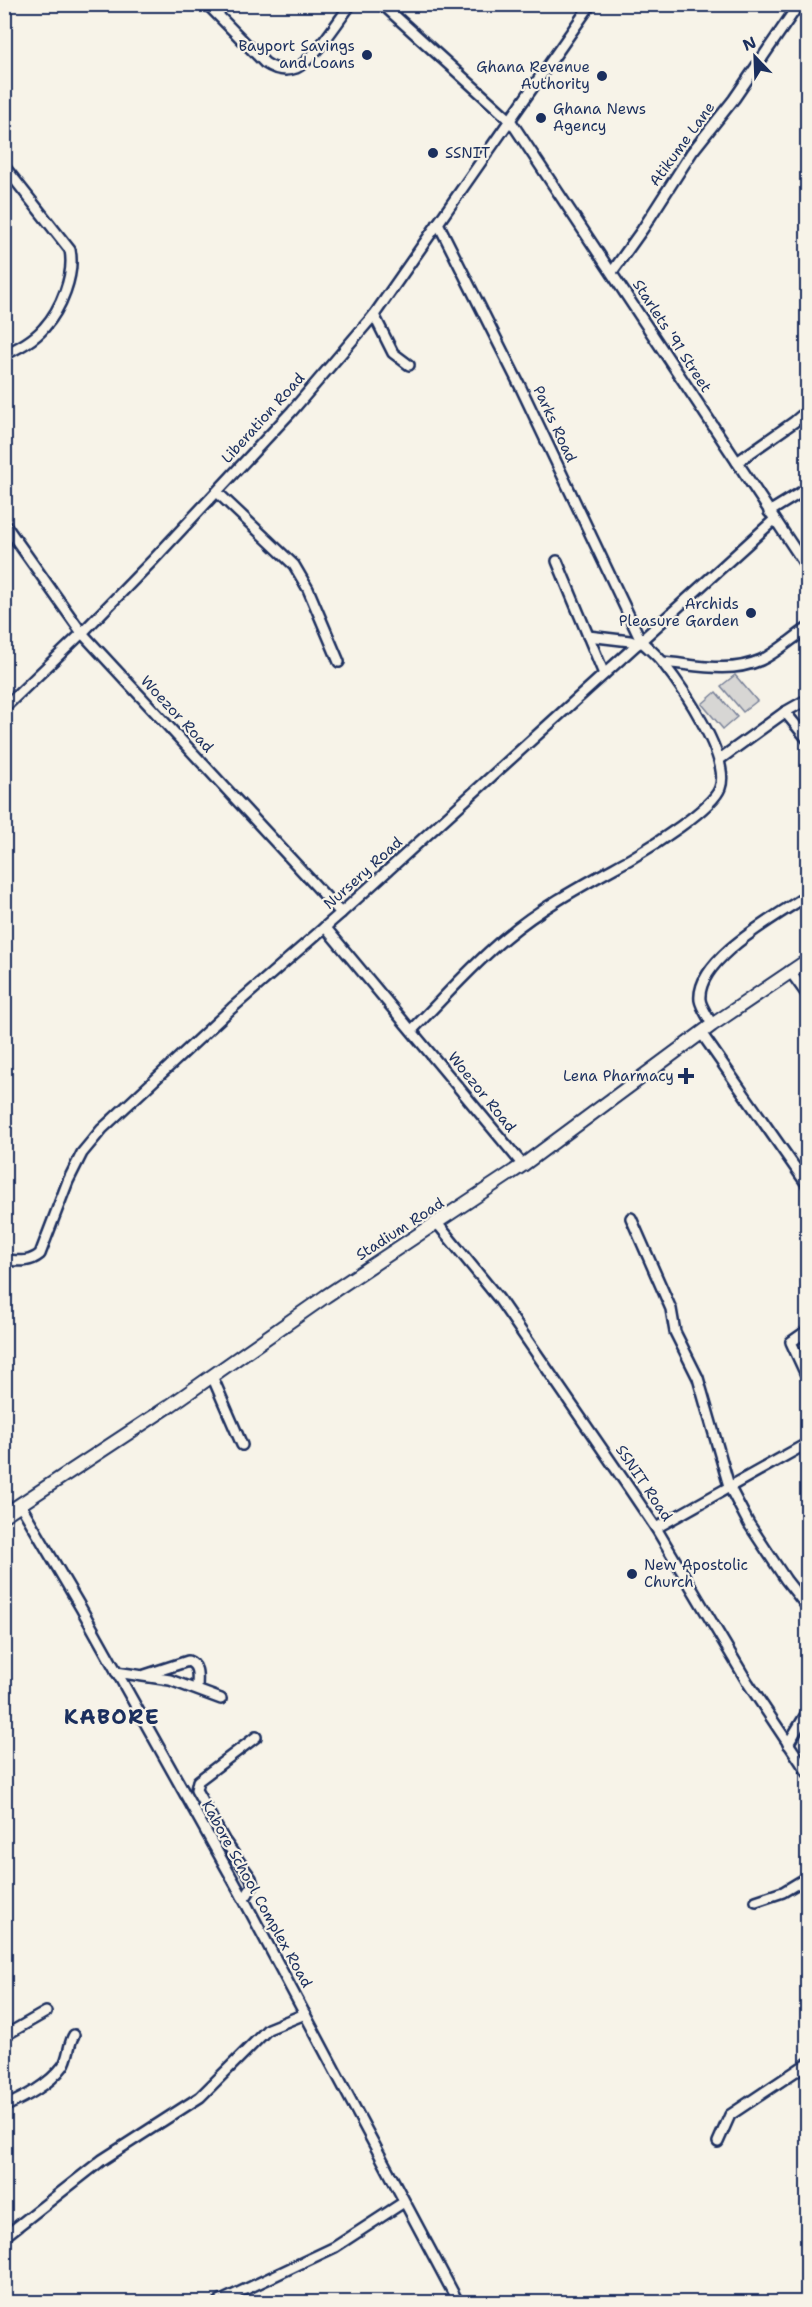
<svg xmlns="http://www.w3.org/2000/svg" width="812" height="2307" viewBox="0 0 812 2307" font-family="'Shantell Sans',sans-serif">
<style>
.green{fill:#d7d6d4;stroke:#798299;stroke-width:1.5}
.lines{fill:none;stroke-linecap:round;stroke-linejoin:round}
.minor-casing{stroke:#1b2f5e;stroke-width:14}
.major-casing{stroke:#1b2f5e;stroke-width:16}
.minor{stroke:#f7f3e8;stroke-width:9}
.major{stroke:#f7f3e8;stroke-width:12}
.poi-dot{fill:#1b2f5e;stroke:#f7f3e8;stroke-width:2}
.labels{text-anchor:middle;stroke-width:4.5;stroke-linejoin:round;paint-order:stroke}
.poi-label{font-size:15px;fill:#1b2f5e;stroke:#f7f3e8;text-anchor:end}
.street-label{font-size:15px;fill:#1b2f5e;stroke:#f7f3e8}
.district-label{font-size:21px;font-weight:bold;letter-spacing:1.5px;fill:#1b2f5e;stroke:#f7f3e8}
</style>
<rect width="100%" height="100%" fill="#f7f3e8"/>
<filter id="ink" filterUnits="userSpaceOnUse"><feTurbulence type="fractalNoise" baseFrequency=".0167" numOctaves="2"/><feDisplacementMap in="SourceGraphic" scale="12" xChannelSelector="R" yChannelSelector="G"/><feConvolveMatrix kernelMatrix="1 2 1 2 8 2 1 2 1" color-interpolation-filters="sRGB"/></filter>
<g filter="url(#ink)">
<!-- green -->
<g class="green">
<polygon points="735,675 757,701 743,712 721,686"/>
<polygon points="716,692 737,717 723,729 702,704"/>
</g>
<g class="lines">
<defs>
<g id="minor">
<path d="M207,4l58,59c9,6 20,9 31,5 17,-7 43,-48 55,-64"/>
<polyline points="382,4 510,120 808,569"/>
<path d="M4,166l66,84c5,25 -9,59 -26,78 -10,12 -26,20 -40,27"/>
<polyline points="612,272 642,230 692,152 734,99 799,4"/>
<polyline points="374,315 393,353 409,365"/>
<polyline points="737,462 794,422 808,410"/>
<polyline points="217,492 294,565 308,589 339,662"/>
<polyline points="769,512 808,488"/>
<polyline points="4,523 82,633 341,913"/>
<polyline points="557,561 604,674"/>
<polyline points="588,636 630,641 638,644"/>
<path d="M663,662c33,3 66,12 98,-2 14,-6 33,-23 47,-32"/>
<polyline points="4,708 82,633 154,559 292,411 374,315 591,4"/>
<polyline points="785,712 808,740"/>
<polyline points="720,759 785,712 808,699"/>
<polyline points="325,927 523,1165"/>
<polyline points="790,971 808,996"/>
<path d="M712,1025c-3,-7 -11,-18 -12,-25 -4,-41 77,-84 108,-105"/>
<path d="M412,1030c31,-31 60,-65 94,-93 38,-32 83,-55 126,-79 19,-11 81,-50 88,-70 11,-30 -38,-101 -57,-125 -6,-8 -15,-15 -22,-22l-120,-253 -83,-165"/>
<polyline points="702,1034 808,1186"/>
<polyline points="631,1218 671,1309 675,1332 698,1378 729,1486 749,1524 786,1580 808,1608"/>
<polyline points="437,1223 499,1299 629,1488 656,1528 748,1683 808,1773"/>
<path d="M6,1260c13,1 23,3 34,-6l28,-73 14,-28 20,-24 130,-121 109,-95 433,-393"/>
<polyline points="808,1330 791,1342 808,1379"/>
<polyline points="212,1376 242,1445"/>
<polyline points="20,1504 81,1608 242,1896 458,2302"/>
<polyline points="656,1528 808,1443"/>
<polyline points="116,1672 170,1680 221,1699"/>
<path d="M145,1675l43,-14c12,4 9,17 9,28"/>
<polyline points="788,1744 808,1711"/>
<polyline points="242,1896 247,1895 253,1885 251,1878 224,1840 196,1790 198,1781 256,1737"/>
<polyline points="756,1901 783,1892 808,1877"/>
<polyline points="4,2036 46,2012"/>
<path d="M4,2107c21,-10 45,-22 59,-41 6,-8 5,-22 11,-31"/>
<polyline points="718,2142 730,2115 808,2063"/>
<polyline points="4,2237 102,2160 200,2097 268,2029 305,2014"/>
<polyline points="219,2302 335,2247 404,2202"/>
</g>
<polyline id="major" points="4,1515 168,1407 326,1296 523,1165 712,1025 808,960"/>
</defs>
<!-- minor casing -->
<use href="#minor" class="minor-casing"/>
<!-- major casing -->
<use href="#major" class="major-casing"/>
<!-- minor -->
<use href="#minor" class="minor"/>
<!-- major -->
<use href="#major" class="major"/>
</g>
</g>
<!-- markers -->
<g class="poi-dot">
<circle cx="367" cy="55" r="6"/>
<circle cx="602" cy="76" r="6"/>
<circle cx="541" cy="118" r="6"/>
<circle cx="433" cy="153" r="6"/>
<circle cx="751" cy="613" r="6"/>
<path d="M683 1067h6v6h6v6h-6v6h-6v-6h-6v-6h6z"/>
<circle cx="632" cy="1574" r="6"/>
</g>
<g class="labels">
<!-- poi labels -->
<g class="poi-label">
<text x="355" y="51">Bayport Savings<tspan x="355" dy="17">and Loans</tspan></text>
<text x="590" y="72">Ghana Revenue<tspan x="590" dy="17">Authority</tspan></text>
<text x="553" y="114" text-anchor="start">Ghana News<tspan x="553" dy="17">Agency</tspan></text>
<text x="445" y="158" text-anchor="start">SSNIT</text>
<text x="739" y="609">Archids<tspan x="739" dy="17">Pleasure Garden</tspan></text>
<text x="674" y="1081">Lena Pharmacy</text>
<text x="644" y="1570" text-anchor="start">New Apostolic<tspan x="644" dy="17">Church</tspan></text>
</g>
<!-- street labels -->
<g class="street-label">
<text transform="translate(682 144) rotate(-54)" y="5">Atikume Lane</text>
<text transform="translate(672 336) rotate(57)" y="5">Starlets '91 Street</text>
<text transform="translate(263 418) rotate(-48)" y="5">Liberation Road</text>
<text transform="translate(555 424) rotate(65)" y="5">Parks Road</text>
<text transform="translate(177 714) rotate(47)" y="5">Woezor Road</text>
<text transform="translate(363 873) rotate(-42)" y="5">Nursery Road</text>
<text transform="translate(482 1092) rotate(51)" y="5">Woezor Road</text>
<text transform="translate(400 1229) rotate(-33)" y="5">Stadium Road</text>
<text transform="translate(644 1483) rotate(56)" y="5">SSNIT Road</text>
<text transform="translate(257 1894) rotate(61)" y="5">Kabore School Complex Road</text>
</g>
<!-- district labels -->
<g class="district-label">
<text x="112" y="1724">KABORE</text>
</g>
</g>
<!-- margin -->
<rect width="812" height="2307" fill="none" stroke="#f7f3e8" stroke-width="24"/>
<rect x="12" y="12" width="788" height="2283" fill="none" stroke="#1b2f5e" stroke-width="2" filter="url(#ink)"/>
<!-- north arrow -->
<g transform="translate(755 57) rotate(337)" stroke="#f7f3e8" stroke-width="4.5" paint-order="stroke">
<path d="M0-4.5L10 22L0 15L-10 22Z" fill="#1b2f5e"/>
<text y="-9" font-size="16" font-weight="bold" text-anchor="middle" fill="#1b2f5e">N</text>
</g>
</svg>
